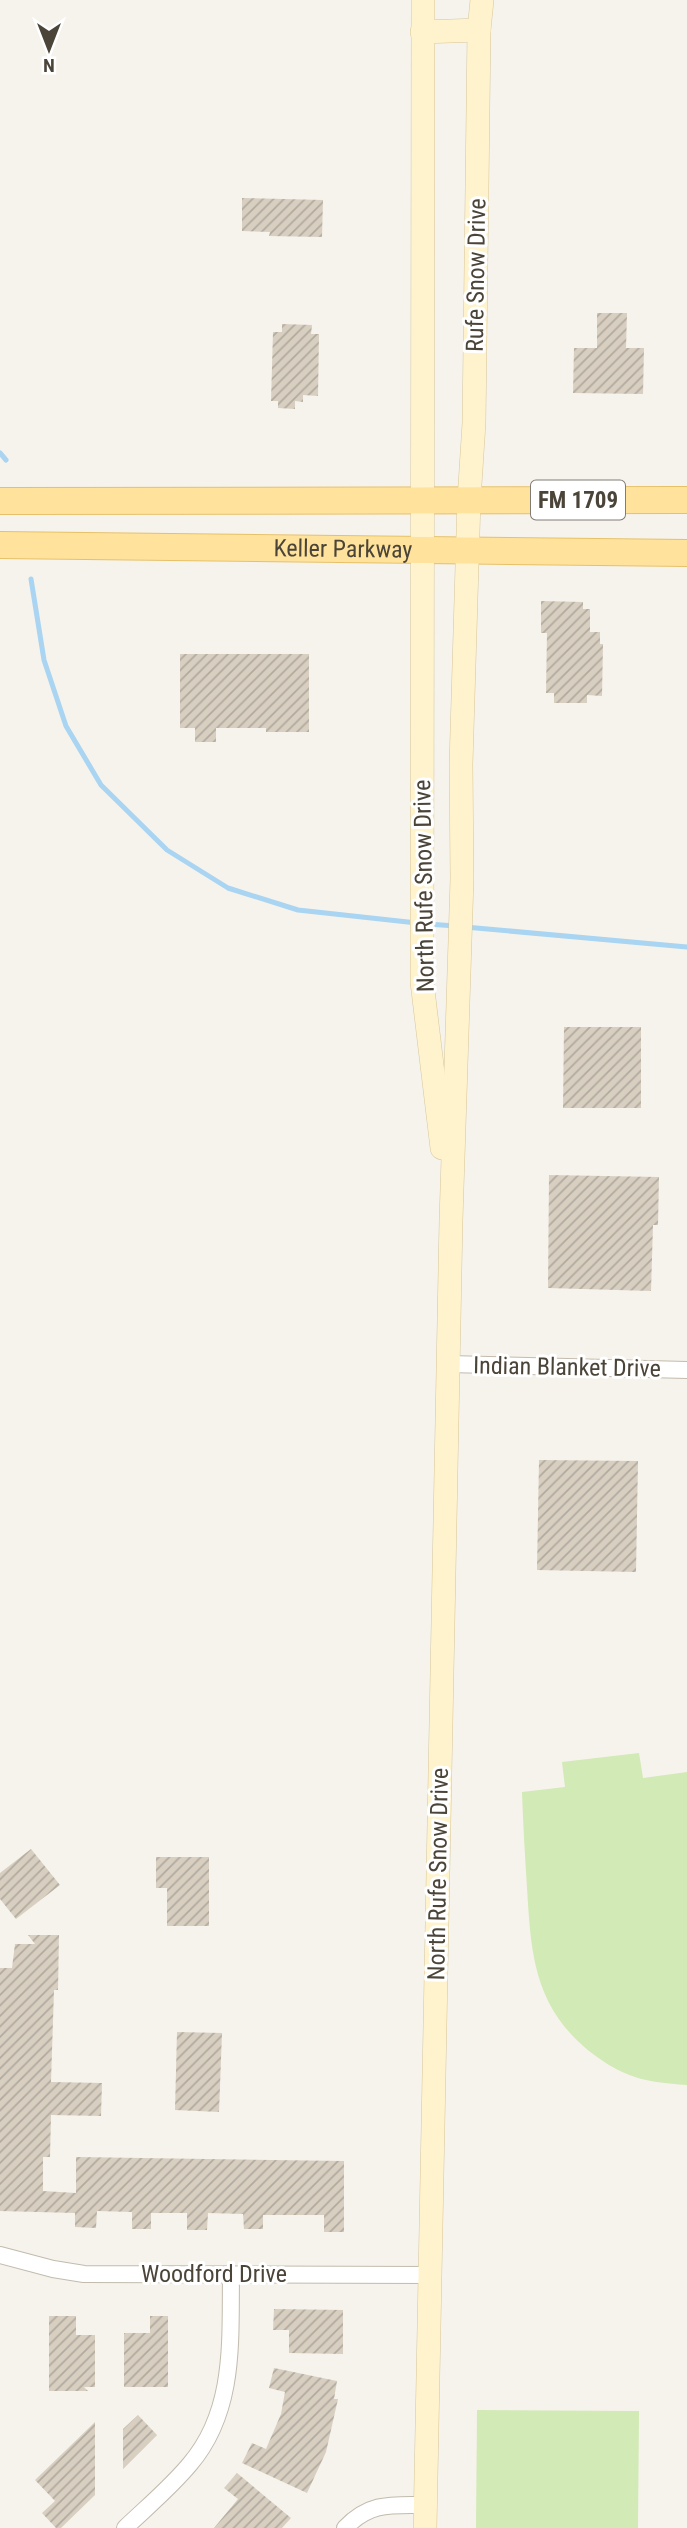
<svg xmlns="http://www.w3.org/2000/svg" width="687" height="2528" viewBox="0 0 687 2528" font-family="'Roboto Condensed',sans-serif">
<style>
.garden{fill:#d2eab5}
.lines{fill:none;stroke-linecap:round;stroke-linejoin:round}
.stream{stroke:#a9d4f2;stroke-width:5}
.building{fill:url(#building-hatch)}
.street-casing{stroke:#c2bbae;stroke-width:18}
.secondary-casing{stroke:#d6c79b;stroke-width:24}
.primary-casing{stroke:#e6c16a;stroke-width:28}
.street{stroke:#fff;stroke-width:16}
.secondary{stroke:#fff3cd;stroke-width:23}
.primary{stroke:#ffe39c;stroke-width:26}
.labels{text-anchor:middle;stroke-width:6;stroke-linejoin:round;paint-order:stroke}
.shield{fill:#fff;stroke:#817c74;stroke-width:2}
.shield-label{font-size:23px;font-weight:bold;fill:#4b4439}
.street-label{font-size:24px;fill:#4b4439;stroke:#fff}
</style>
<defs>
<pattern id="building-hatch" width="6" height="6" patternUnits="userSpaceOnUse" patternTransform="scale(1.75)"><rect width="6" height="6" fill="#d8cfc1"/><path d="M-1 1l2-2M0 6l6-6M5 7l2-2" fill="none" stroke="#b1aa9e"/></pattern>
</defs>
<rect width="100%" height="100%" fill="#f6f3ec"/>
<!-- garden -->
<g class="garden">
<path d="M639,1753l4,25 44,-6v313c-43,-3 -63,-7 -98,-34 -55,-45 -58,-97 -62,-163 -2,-32 -4,-64 -5,-96l43,-5 -3,-25z"/>
<polygon points="477,2410 639,2411 638,2528 476,2528"/>
</g>
<g class="lines">
<!-- stream -->
<g class="stream">
<polyline points="0,453 6,460"/>
<polyline points="31,579 44,660 66,726 101,785 167,850 228,888 298,910 417,923"/>
<polyline points="427,924 456,926"/>
<polyline points="465,927 687,947"/>
</g>
</g>
<!-- building -->
<g class="building">
<polygon points="242,198 323,200 322,237 269,236 270,232 242,231"/>
<polygon points="597,313 627,313 626,348 644,348 643,394 573,393 574,348 597,348"/>
<polygon points="282,324 312,325 311,334 319,334 318,396 303,395 303,402 295,401 295,409 278,408 278,401 271,401 273,332 282,332"/>
<polygon points="541,601 583,602 583,609 590,609 590,632 600,632 600,644 603,644 602,696 587,695 587,703 554,703 554,693 546,693 547,633 541,633"/>
<polygon points="180,654 309,654 309,732 266,732 266,728 216,728 216,742 195,742 195,728 180,728"/>
<polygon points="564,1027 641,1027 641,1108 563,1108"/>
<polygon points="549,1175 659,1177 658,1225 653,1225 651,1291 548,1288"/>
<polygon points="539,1460 638,1461 636,1572 537,1570"/>
<polygon points="31,1849 60,1885 16,1919 0,1899 0,1873"/>
<polygon points="156,1857 209,1857 209,1926 167,1926 167,1888 156,1888"/>
<polygon points="28,1935 59,1935 58,1990 54,1990 51,2082 102,2083 101,2116 51,2115 50,2157 43,2157 43,2191 76,2193 76,2157 344,2161 344,2232 324,2232 324,2215 263,2215 263,2229 244,2229 243,2214 208,2213 207,2230 187,2230 187,2213 151,2213 151,2229 132,2229 132,2212 97,2211 96,2228 75,2227 75,2213 0,2211 0,1968 12,1968 15,1944 35,1944"/>
<polygon points="177,2032 222,2033 219,2112 175,2110"/>
<polygon points="274,2309 343,2310 343,2354 289,2353 289,2330 273,2330"/>
<polygon points="49,2316 76,2316 76,2335 95,2335 95,2387 84,2387 88,2391 49,2391"/>
<polygon points="150,2316 168,2316 168,2387 124,2387 124,2333 150,2333"/>
<polygon points="274,2368 337,2381 334,2399 338,2399 326,2452 307,2493 242,2463 252,2443 266,2449 281,2414 285,2392 269,2388"/>
<polygon points="138,2415 157,2435 123,2469 123,2429"/>
<polygon points="95,2422 95,2495 61,2528 56,2528 42,2513 55,2501 35,2480"/>
<polygon points="237,2473 291,2518 282,2528 214,2528 238,2499 224,2488"/>
</g>
<g class="lines">
<defs>
<g id="street">
<polyline points="448,1364 687,1370"/>
<polyline points="0,2255 53,2269 84,2274 431,2275"/>
<path d="M125,2528c22,-21 46,-41 65,-64 46,-54 40,-124 41,-190"/>
<path d="M345,2528c25,-26 46,-23 80,-23"/>
</g>
<g id="secondary">
<polyline points="423,0 422,982 442,1148"/>
<polyline points="422,32 479,30"/>
<polyline points="425,2528 451,1220 462,879 461,764 469,500 474,423 479,30 482,0"/>
</g>
<g id="primary">
<polyline points="0,501 687,500"/>
<path id="s1" d="M0,545l687,8"/>
</g>
</defs>
<!-- street casing -->
<use href="#street" class="street-casing"/>
<!-- secondary casing -->
<use href="#secondary" class="secondary-casing"/>
<!-- primary casing -->
<use href="#primary" class="primary-casing"/>
<!-- street -->
<use href="#street" class="street"/>
<!-- secondary -->
<use href="#secondary" class="secondary"/>
<!-- primary -->
<use href="#primary" class="primary"/>
</g>
<g class="labels">
<!-- shield labels -->
<rect class="shield" x="531" y="480.5" width="94" height="39" rx="5"/>
<g class="shield-label">
<text x="578" y="508">FM 1709</text>
</g>
<!-- street labels -->
<g class="street-label">
<text transform="translate(476 275) rotate(-89)" y="8">Rufe Snow Drive</text>
<text dy="8" stroke="none"><textPath href="#s1" startOffset="343">Keller Parkway</textPath></text>
<text transform="translate(424 886) rotate(-91)" y="8">North Rufe Snow Drive</text>
<text transform="translate(567 1367) rotate(1)" y="8">Indian Blanket Drive</text>
<text transform="translate(438 1874) rotate(-89)" y="8">North Rufe Snow Drive</text>
<text x="214" y="2282">Woodford Drive</text>
</g>
</g>
<!-- north arrow -->
<g transform="translate(49 49) rotate(180)" stroke="#ffffff" stroke-width="5" paint-order="stroke">
<path d="M0-5L12 26L0 18L-12 26Z" fill="#4b4439"/>
<text y="-10" font-size="19" font-weight="bold" text-anchor="middle" fill="#4b4439">N</text>
</g>
</svg>
